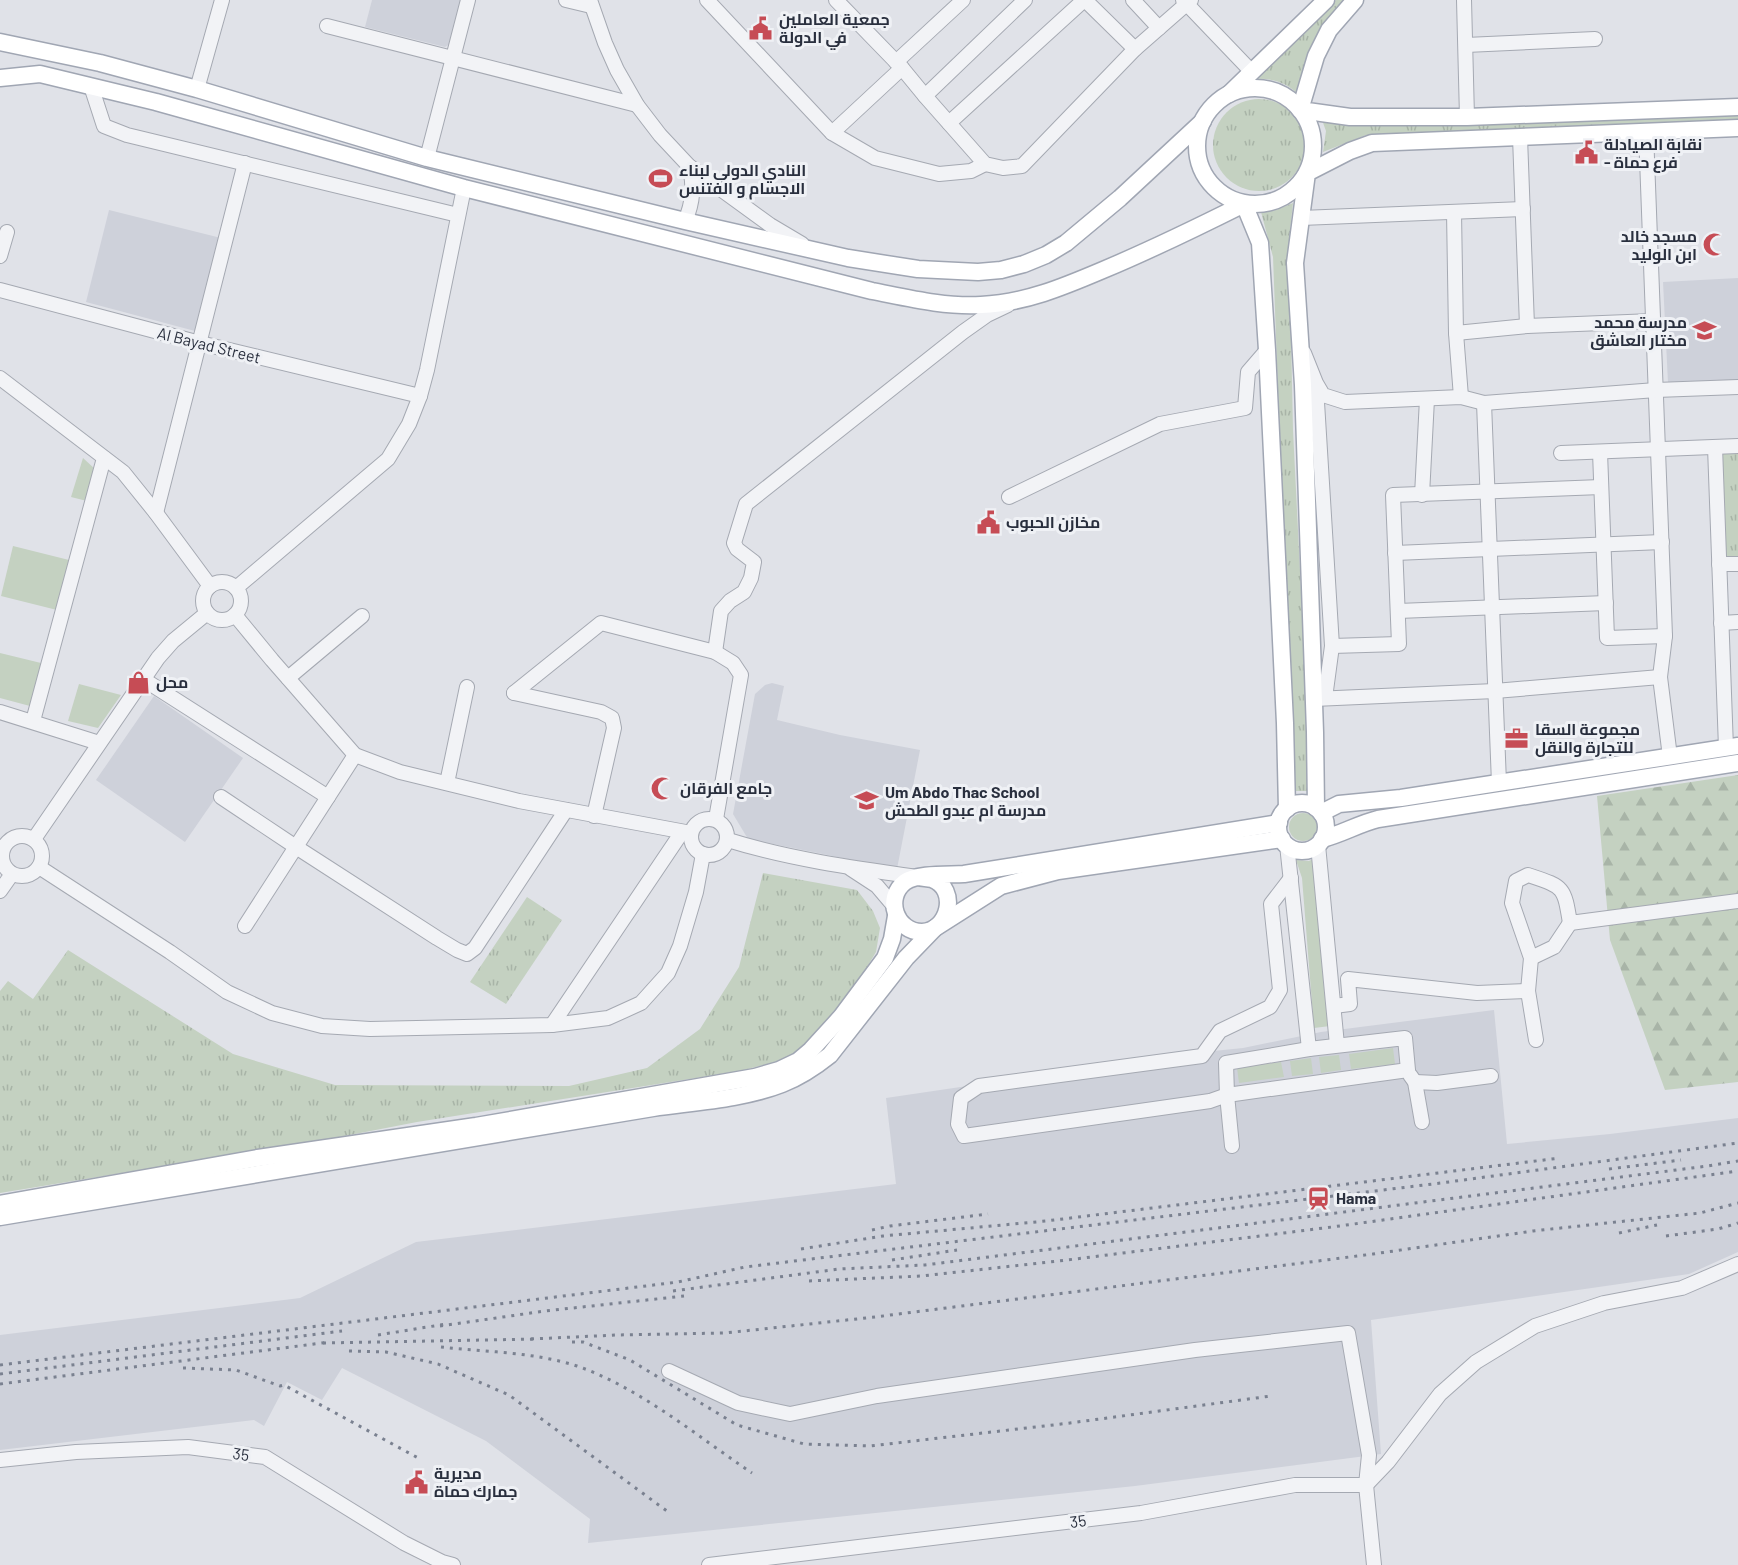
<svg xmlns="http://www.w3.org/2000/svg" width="1738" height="1565" viewBox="0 0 1738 1565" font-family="Barlow,Cairo,sans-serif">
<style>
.built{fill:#ced1da}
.grass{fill:#c4d1c1}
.forest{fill:url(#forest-firs)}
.park{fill:url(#park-tufts)}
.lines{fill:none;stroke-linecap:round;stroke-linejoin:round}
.minor-casing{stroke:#a5a9b2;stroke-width:16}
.major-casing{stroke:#a0a6b3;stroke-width:19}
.minor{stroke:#f2f3f6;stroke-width:14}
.major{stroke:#fff;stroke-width:16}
.rail{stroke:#7a8190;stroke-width:3;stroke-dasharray:3 6;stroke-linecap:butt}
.labels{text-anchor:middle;stroke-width:6;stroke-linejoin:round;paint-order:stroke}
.poi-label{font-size:16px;font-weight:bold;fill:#292f3e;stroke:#eff1f5;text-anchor:start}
.street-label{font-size:16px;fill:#292f3e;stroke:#eff1f5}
</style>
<defs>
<pattern id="forest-firs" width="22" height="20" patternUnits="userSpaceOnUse" patternTransform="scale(1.5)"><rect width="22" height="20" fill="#c4d1c1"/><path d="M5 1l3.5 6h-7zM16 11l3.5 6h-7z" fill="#a8b4a7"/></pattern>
<pattern id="park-tufts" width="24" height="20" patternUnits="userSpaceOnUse" patternTransform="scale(1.5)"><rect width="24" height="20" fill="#c4d1c1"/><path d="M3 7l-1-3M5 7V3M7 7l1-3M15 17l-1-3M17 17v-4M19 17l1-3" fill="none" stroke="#a8b4a7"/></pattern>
</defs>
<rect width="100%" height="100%" fill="#e0e2e8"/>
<!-- built -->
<g class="built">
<polygon points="372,0 462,0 450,44 445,47 365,27"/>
<polygon points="109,210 221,238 198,328 195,331 86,302"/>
<polygon points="1738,278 1738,380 1668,383 1663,282"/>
<polygon points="772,683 784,686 777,720 840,735 920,750 897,869 748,839 733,814 755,694 765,685"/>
<polygon points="154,696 243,758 185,842 96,780"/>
<polygon points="1494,1010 1507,1144 1610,1134 1738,1118 1738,1252 1689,1274 1371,1320 1381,1454 1135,1486 588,1543 590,1519 486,1441 342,1368 322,1400 287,1382 264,1426 254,1420 0,1450 0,1335 300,1298 416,1242 896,1184 886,1098 1184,1054 1243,1048 1321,1032"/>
</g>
<!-- grass -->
<g class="grass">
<polygon points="83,458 96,470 87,501 71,497"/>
<polygon points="13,546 69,560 57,610 1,596"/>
<polygon points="0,653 41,663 30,706 0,698"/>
<polygon points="79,684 121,695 98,728 68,721"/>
<circle cx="1303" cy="827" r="14"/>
<polygon points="1317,857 1330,1026 1314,1028 1302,878 1296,860 1309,861"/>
<polygon points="1393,1048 1395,1064 1351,1069 1349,1054"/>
<polygon points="1339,1055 1341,1070 1321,1073 1319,1057"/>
<polygon points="1311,1058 1313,1074 1292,1076 1290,1061"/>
<polygon points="1281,1062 1284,1077 1239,1083 1237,1068"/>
</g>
<!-- forest -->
<polygon class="forest" points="1738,775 1738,1082 1665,1090 1610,940 1597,796"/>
<!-- park -->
<g class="park">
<path d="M1336,0h10l-48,94c-12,-12 -27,-16 -44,-15z"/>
<circle cx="1259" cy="145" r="46"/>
<polygon points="1738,114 1738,122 1366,135 1323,152 1326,131 1322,120 1370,125"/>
<polygon points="1293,203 1289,240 1293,430 1311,791 1293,791 1273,257 1261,212 1276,210"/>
<polygon points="1738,446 1738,564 1719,564 1715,447"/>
<polygon points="763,873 857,890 873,911 880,928 876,952 861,977 814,1037 787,1059 740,1071 417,1122 324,1140 0,1193 0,991 8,981 33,999 68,950 233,1054 335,1085 569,1086 647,1068 700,1029 739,967"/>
<polygon points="527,897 562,920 506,1004 470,982"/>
</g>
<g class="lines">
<defs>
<g id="minor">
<polyline points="566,0 591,6"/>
<polyline points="590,0 605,43 617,70 637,105 660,135 689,166 770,225 802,244"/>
<polyline points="707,0 832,133 875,158 939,174 971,171 985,164"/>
<polyline points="836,0 902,68 925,96 985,164 1003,168 1022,166 1135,49 1191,0"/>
<polyline points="1085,0 1135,49"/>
<polyline points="1133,0 1159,28"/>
<polyline points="1183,0 1251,71"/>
<polyline points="1464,0 1467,117"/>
<polyline points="327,26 637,105"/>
<polyline points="1466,45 1595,39"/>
<polyline points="896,62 963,0"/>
<polyline points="91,86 104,126 127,135 458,215"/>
<polyline points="197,89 222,0"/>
<polyline points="925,96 1025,0"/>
<polyline points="949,123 1084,0"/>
<polyline points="1646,132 1665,636 1660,677 1670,757"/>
<polyline points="832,133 902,68"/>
<polyline points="1520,137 1527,326"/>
<polyline points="427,158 468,0"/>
<polyline points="1454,212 1456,333 1461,397"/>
<polyline points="1301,218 1523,209"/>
<path d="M685,221c8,-18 10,-35 4,-55"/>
<polyline points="0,256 7,232"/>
<polyline points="0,290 200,343 420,396"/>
<polyline points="1456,333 1527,326 1653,321"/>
<polyline points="1304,353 1316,383 1323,395 1345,402 1461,397 1484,403 1656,390 1738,387"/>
<polyline points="0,378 123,472 156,513 210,586"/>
<polyline points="1316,386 1332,646 1325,698"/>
<polyline points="1484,403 1499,783"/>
<polyline points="1715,447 1726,748"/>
<polyline points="1600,452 1607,638 1665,636"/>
<polyline points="1561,453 1738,446"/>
<polyline points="1422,495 1427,399"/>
<polyline points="1009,497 1160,424 1245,408 1248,372 1267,350"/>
<polyline points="156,513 245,163"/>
<polyline points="1395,553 1662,542"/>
<polyline points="1719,564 1738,564"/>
<circle cx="222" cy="601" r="19"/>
<polyline points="236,588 388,459 409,424 420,396 427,370 464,188"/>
<polyline points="1398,611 1606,603"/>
<polyline points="235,615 272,660 355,755 400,772 519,801 691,833"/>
<polyline points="1721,623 1738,622"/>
<polyline points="1332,646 1399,644 1393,495 1601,487"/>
<polyline points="715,652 721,611 730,601 744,592 751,578 754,562 737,549 734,543 746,504 963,332 987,315 1008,305"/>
<polyline points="288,678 362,616"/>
<polyline points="143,679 328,797"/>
<polyline points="514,693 601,623 715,652 733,663 741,675 716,819"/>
<polyline points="514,693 601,712 612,718 614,728 594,816"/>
<polyline points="1314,699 1495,691 1660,677"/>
<polyline points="0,712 99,743"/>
<polyline points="33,721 104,458"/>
<polyline points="447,783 467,687"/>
<polyline points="221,797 296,847 437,938 457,950 467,954 475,948 566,810"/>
<circle cx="709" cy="837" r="18"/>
<circle cx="22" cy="856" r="20"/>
<polyline points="34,839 158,658 173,641 207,613"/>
<path d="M728,840c61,19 126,28 190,37"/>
<polyline points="1287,845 1309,1049"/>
<polyline points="1318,845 1337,1045"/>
<polyline points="39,867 170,952 227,992 272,1013 322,1026 370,1029 552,1025 608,1018 641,1003 668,973 680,946 696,892 703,854"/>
<polyline points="851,869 877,886 894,906"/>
<polyline points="0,891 12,874"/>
<polyline points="245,926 355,755"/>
<polyline points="1531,958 1554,947 1570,923"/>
<polyline points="1334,1006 1350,1004 1348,979 1477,993 1528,991"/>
<polyline points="552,1025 682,832"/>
<polygon points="1405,1038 1408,1070 1227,1095 1226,1063 1309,1049"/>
<path d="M1536,1040l-8,-49 3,-33 -19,-55 4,-22 12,-6c36,12 36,11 42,48l168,-22"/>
<polyline points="1410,1075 1415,1082 1422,1122"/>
<polyline points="1415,1082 1437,1083 1491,1076"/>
<polyline points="1232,1146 1227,1095 1210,1101 964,1136 958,1124 961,1098 979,1086 1202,1056 1220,1031 1270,1007 1280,990 1271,904 1291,878"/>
<polyline points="669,1371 738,1403 790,1414 877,1396 1195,1350 1348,1333 1369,1455 1366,1485"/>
<polyline points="0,1460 76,1452 188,1447 265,1457 404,1543 442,1562 453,1565"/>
<polyline points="1366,1485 1388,1462 1440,1394 1476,1362 1535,1326 1604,1303 1682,1288 1738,1264"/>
<polyline points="709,1565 1141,1513 1295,1485 1366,1485 1374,1565"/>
</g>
<g id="major">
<polyline points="1355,0 1329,30 1316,56 1300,110 1350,117 1467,117 1738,107"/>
<polyline points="0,42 100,63 197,89 427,158 685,221 848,258 918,269 978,272 1001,270 1024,264 1046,255 1066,243 1120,198 1203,121"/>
<path d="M0,78l40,-4 116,28 308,86 408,103c36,7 72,16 109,14 44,-2 82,-18 122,-35 48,-20 95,-43 141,-66l16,39 7,107 18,373 2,86"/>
<circle cx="1255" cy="146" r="58"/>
<polyline points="1229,94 1326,0"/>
<circle cx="1302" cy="827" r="24"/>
<polyline points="1316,808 1315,732 1303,385 1295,263 1307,173 1350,151 1372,143 1738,128"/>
<polyline points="1321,813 1339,804 1401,798 1738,746"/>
<path d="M1322,839c20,-5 36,-15 56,-20l360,-56"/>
<path d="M918,877c4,1 10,1 14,2 27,10 17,52 -10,53 -26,0 -38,-34 -17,-50 13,-9 42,-7 59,-8l315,-51"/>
<polyline points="0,1204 258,1158 476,1126 755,1077 779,1070 798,1061 811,1050 841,1017 885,958 892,939 896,916"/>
<path d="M0,1217l653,-109c41,-6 91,-9 129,-24 18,-7 33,-17 48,-29l76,-97 29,-30 66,-42 57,-15 224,-32"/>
</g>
</defs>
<!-- minor casing -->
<use href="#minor" class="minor-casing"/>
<!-- major casing -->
<use href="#major" class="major-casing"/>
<!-- minor -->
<use href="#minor" class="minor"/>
<!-- major -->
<use href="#major" class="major"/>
<!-- rail -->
<g class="rail">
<polyline points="1609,1169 1681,1160"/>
<polyline points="872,1230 890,1226 988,1214"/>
<polyline points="1619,1233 1657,1225"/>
<polyline points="1666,1236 1718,1229 1738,1223"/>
<polyline points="801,1249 883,1236 1046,1221 1560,1158"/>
<polyline points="892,1260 957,1250"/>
<polyline points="809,1281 922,1276 1067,1260 1332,1227 1738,1171"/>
<polyline points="673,1291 839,1269 925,1265 1708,1166 1738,1161"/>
<polyline points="440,1326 545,1311 684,1296"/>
<polyline points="378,1335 446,1324"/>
<polyline points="531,1339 617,1335 725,1333 875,1317 1373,1254 1533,1231 1700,1213 1738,1203"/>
<polyline points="572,1342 583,1342 630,1360 737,1425 804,1444 870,1446 1070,1423 1271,1396"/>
<polyline points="323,1343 539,1339"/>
<path d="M441,1347c45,5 93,5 136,19 63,22 120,70 175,107"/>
<polyline points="349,1351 386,1352 438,1364 509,1395 671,1514"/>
<polyline points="0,1365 678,1282 745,1267 1441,1183 1738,1143"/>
<polyline points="183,1368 236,1370 280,1386 284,1385 420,1459"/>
<polyline points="0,1374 342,1331"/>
<polyline points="0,1384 330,1342"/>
</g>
</g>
<!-- icons -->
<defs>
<symbol id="civic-bare" viewBox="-9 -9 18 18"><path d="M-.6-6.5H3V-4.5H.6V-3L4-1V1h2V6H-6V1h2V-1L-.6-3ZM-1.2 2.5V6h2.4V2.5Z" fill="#c64c55" stroke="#eff1f5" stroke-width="2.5" paint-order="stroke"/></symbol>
<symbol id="stadium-bare" viewBox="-9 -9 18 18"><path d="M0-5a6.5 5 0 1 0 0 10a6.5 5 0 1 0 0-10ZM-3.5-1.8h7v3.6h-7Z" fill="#c64c55" stroke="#eff1f5" stroke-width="2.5" paint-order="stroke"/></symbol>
<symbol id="mosque-bare" viewBox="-9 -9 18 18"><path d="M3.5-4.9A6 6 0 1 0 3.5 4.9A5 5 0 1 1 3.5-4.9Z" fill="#c64c55" stroke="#eff1f5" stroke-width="2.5" paint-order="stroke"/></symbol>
<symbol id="school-bare" viewBox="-9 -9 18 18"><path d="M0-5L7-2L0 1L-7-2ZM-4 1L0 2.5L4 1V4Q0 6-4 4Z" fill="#c64c55" stroke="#eff1f5" stroke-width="2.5" paint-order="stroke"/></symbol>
<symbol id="shop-bare" viewBox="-9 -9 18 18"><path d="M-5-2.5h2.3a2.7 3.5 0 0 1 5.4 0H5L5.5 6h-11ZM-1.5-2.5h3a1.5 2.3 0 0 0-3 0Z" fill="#c64c55" stroke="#eff1f5" stroke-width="2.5" paint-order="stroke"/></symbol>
<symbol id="office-bare" viewBox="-9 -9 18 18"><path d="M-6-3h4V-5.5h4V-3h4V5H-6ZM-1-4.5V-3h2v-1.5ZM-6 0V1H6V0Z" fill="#c64c55" stroke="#eff1f5" stroke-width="2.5" paint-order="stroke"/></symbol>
<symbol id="station-bare" viewBox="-9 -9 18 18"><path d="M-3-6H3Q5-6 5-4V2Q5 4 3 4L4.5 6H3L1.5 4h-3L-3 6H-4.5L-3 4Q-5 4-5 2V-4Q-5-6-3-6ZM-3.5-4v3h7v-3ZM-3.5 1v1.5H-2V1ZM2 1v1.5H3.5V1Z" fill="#c64c55" stroke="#eff1f5" stroke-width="2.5" paint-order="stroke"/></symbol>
</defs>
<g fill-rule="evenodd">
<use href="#civic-bare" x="744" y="12" width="33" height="33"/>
<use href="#civic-bare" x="1570" y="136" width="33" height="33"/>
<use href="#stadium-bare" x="644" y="162" width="33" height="33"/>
<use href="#mosque-bare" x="1698" y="228" width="33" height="33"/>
<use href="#school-bare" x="1688" y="314" width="33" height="33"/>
<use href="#civic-bare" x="972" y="506" width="33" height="33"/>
<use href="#shop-bare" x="122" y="666" width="33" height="33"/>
<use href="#office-bare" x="1500" y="722" width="33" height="33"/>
<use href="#mosque-bare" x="646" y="772" width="33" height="33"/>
<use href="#school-bare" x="850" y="784" width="33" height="33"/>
<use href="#station-bare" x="1302" y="1182" width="33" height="33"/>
<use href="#civic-bare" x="400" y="1466" width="33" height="33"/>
</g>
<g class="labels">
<!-- poi labels -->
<g class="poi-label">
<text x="779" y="25">جمعية العاملين<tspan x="779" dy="18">في الدولة</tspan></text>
<text x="1604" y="150">نقابة الصيادلة<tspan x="1604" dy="18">- فرع حماة</tspan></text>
<text x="679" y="176">النادي الدولي لبناء<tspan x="679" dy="18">الاجسام و الفتنس</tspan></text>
<text x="1697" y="242" text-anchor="end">مسجد خالد<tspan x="1697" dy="18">ابن الوليد</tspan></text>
<text x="1687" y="328" text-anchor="end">مدرسة محمد<tspan x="1687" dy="18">مختار العاشق</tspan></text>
<text x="1006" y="528">مخازن الحبوب</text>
<text x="156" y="688">محل</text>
<text x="1535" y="735">مجموعة السقا<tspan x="1535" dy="18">للتجارة والنقل</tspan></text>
<text x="680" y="794">جامع الفرقان</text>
<text x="885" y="798">Um Abdo Thac School<tspan x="885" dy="18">مدرسة ام عبدو الطحش</tspan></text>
<text x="1336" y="1204">Hama</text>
<text x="434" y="1479">مديرية<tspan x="434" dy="18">جمارك حماة</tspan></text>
</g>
<!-- street labels -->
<g class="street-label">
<text transform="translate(209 345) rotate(14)" y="6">Al Bayad Street</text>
<text transform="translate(241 1454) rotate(8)" y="6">35</text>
<text transform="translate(1078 1521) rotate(-7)" y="6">35</text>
</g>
</g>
</svg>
